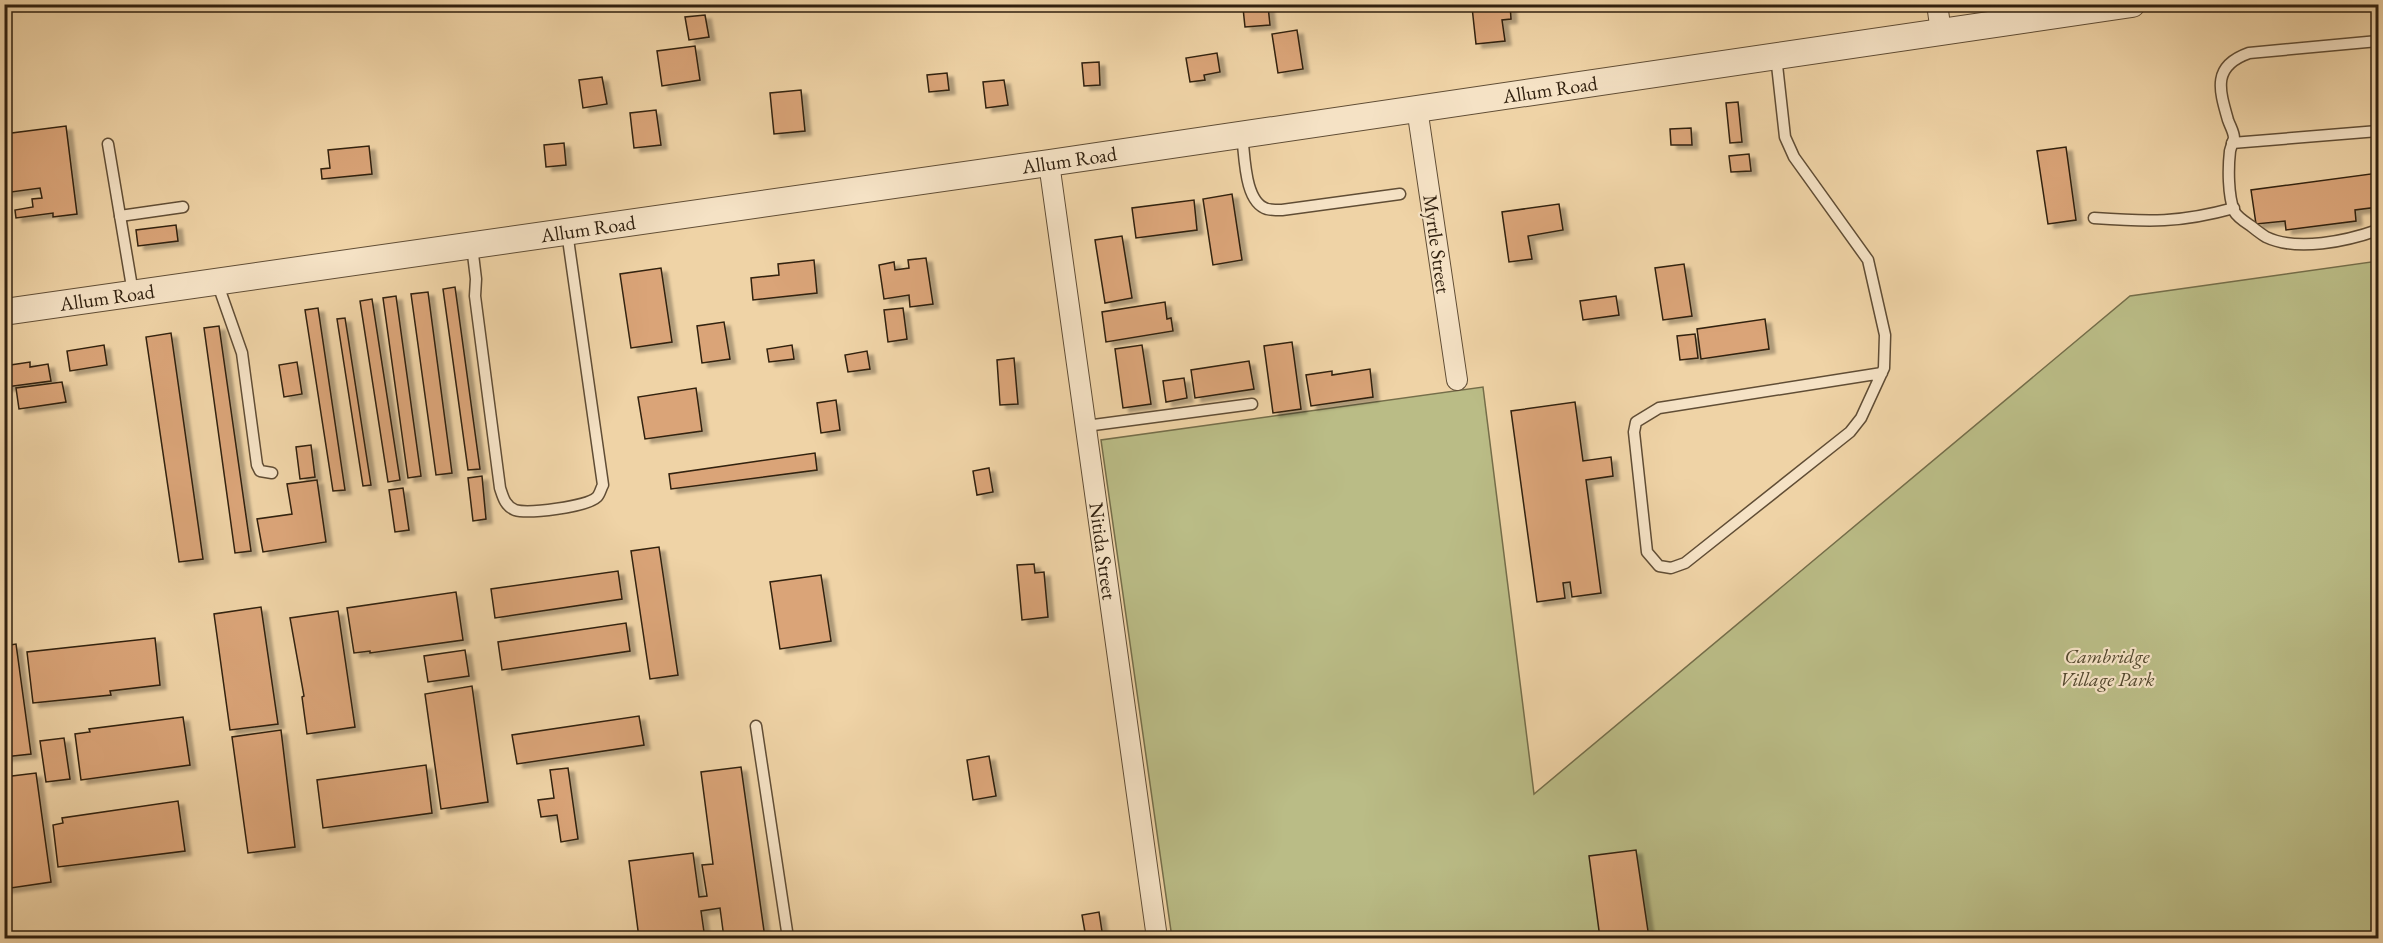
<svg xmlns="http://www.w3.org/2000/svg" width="2383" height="943" viewBox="0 0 2383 943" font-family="'EB Garamond',serif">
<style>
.green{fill:#babc86;stroke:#756e4a;stroke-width:1.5}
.building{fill:#daa478;stroke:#30200f;stroke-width:1.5;filter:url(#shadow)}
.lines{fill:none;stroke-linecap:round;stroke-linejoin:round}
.service-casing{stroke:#604d35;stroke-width:13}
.minor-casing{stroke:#604d35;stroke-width:22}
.tertiary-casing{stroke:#604d35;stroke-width:28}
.service{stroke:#f5e2c5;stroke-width:10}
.minor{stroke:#f5e2c5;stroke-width:20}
.tertiary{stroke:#f5e2c5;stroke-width:26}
.labels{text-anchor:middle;stroke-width:4.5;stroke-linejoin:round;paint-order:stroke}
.street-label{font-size:20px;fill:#30200f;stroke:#f5e2c5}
.park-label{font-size:20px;font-style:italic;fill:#52472d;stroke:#f5e2c5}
</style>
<defs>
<filter id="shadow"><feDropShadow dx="6" dy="4" stdDeviation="1.5" flood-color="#0004"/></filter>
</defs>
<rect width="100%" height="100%" fill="#efd3a6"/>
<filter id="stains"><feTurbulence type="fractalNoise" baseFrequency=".00333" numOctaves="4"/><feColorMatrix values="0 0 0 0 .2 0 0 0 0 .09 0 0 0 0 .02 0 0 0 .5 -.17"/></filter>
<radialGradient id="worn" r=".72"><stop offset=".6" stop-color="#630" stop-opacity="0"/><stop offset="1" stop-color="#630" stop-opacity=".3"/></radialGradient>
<!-- green -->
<polygon class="green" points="2378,261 2378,938 1172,938 1101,440 1483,387 1534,794 2130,296"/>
<!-- building -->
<g class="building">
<polygon points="1496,4 1510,4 1511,19 1502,20 1505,41 1476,44 1472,7"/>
<polygon points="1268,6 1270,25 1245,27 1243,8"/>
<polygon points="705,15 709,37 689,40 685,17"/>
<polygon points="1297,30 1303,69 1278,73 1272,34"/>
<polygon points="695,46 700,80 662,86 657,51"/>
<polygon points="1217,53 1220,72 1204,75 1205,80 1190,82 1186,58"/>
<polygon points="1099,62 1100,85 1084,86 1082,63"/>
<polygon points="947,73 949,90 929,92 927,75"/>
<polygon points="602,77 607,104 583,108 579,80"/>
<polygon points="1004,80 1008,105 986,108 983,82"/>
<polygon points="801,90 805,131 774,134 770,93"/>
<polygon points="1738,102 1742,142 1730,143 1726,103"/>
<polygon points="656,110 661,145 634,148 630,113"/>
<polygon points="66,126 77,214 53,217 53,213 16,218 15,210 33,207 32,199 42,198 40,188 4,193 4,134"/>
<polygon points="1691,128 1692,145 1671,145 1670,129"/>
<polygon points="564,143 566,165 546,167 544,145"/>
<polygon points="369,146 372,174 322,179 321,169 330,168 328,150"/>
<polygon points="2066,147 2076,220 2048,224 2037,151"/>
<polygon points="1749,154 1751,171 1731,172 1729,156"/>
<polygon points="2378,173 2378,207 2355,210 2356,221 2286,230 2285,221 2256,224 2251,190"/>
<polygon points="1232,194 1242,260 1213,265 1203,199"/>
<polygon points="1194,200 1197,230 1136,238 1132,208"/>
<polygon points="1559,204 1563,230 1528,236 1532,259 1509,262 1502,212"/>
<polygon points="176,225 178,241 138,246 136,230"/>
<polygon points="1122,236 1132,298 1105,303 1095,240"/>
<polygon points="926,258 933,304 910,307 909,295 884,299 879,265 894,262 895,270 909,268 908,260"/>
<polygon points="814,260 817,293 753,300 751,278 779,275 778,264"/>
<polygon points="1684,264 1692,316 1663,320 1655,268"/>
<polygon points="661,268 672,342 631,348 620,274"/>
<polygon points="455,287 480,469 468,470 443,289"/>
<polygon points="428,292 452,473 436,475 411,294"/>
<polygon points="396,296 421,476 408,478 383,298"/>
<polygon points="1616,296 1619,315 1583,320 1580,301"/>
<polygon points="372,299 400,480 388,482 360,301"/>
<polygon points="1165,302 1167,319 1171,318 1173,331 1106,342 1102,312"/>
<polygon points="318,308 345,490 333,491 305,310"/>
<polygon points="903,308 907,339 888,342 884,310"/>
<polygon points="345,318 371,485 363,486 337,319"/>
<polygon points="1765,319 1769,349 1701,359 1697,329"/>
<polygon points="724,322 730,359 702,363 697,326"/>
<polygon points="219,326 251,551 235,553 204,328"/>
<polygon points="171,333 203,559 179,562 146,337"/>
<polygon points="1695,334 1698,358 1680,360 1677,336"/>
<polygon points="1292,342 1301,409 1273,413 1264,346"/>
<polygon points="104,345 107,365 70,371 67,351"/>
<polygon points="792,345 794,359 769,362 767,349"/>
<polygon points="1142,345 1151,404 1123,408 1115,349"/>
<polygon points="867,351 870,369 848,372 845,355"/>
<polygon points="1014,358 1018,404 1000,405 997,360"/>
<polygon points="1249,361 1254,389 1195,398 1191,370"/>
<polygon points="30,362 30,367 48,364 51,381 6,387 4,366"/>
<polygon points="297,362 302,394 284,397 279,365"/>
<polygon points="1370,369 1373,397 1311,406 1306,375 1332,371 1332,375"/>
<polygon points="1184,378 1187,398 1166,402 1163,381"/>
<polygon points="62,382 66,402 19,409 16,388"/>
<polygon points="696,388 702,431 645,439 638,397"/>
<polygon points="836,400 840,430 821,433 817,403"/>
<polygon points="1575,402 1583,461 1611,457 1613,476 1586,480 1601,593 1572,597 1570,582 1563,583 1565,598 1537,602 1511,411"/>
<polygon points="311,445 315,477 300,479 296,447"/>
<polygon points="815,453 817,470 671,489 669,474"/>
<polygon points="989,468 993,492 977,495 973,471"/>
<polygon points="482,476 486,519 473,521 468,478"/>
<polygon points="317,480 326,542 263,552 257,519 292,514 287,484"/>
<polygon points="403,488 409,530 395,532 389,490"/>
<polygon points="659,547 678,675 650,679 631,551"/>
<polygon points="1034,564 1035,573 1044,572 1048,617 1022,620 1017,565"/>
<polygon points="618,571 622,599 495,618 491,589"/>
<polygon points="821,575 831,641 780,649 770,582"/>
<polygon points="456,592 463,640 370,653 370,651 354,653 347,608"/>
<polygon points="261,607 278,724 230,730 214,614"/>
<polygon points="338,611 355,727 307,734 302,697 304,696 290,618"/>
<polygon points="626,623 630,651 502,670 498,642"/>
<polygon points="155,638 160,685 110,691 111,695 33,703 27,652"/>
<polygon points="16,644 31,754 4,757 4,646"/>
<polygon points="465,650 469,676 428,682 424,656"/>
<polygon points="472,686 488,802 441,809 425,694"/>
<polygon points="639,716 644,745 517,764 512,735"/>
<polygon points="183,717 190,765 81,780 75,734 90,732 89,729"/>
<polygon points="281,730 295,847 248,853 232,737"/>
<polygon points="64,738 70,779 46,782 40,741"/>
<polygon points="989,756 996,796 973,800 967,760"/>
<polygon points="426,765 432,813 323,828 317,780"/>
<polygon points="741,767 765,938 724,938 720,908 701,911 704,932 657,938 639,938 629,861 693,853 699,897 707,896 702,865 713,864 701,772"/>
<polygon points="568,768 578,839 561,842 557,815 541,817 538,800 554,798 550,770"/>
<polygon points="36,773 51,882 4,889 4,777"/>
<polygon points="178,801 185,851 58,867 53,825 63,823 62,818"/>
<polygon points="1636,850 1649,938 1600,938 1589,856"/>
<polygon points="1099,912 1103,938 1086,938 1082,915"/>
</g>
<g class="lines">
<defs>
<g id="service">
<path d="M2378,41l-129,12c-37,13 -30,36 -21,67 2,6 6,12 6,18 -1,4 -3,9 -4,13 -2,17 -2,44 4,60 3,6 11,11 17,15 5,4 10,8 15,11 31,15 81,4 112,-7"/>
<polyline points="1776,56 1785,137 1794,157 1868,260 1885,335 1884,368 1861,418 1850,432 1685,563 1671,568 1659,566 1647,552 1634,432 1636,422 1659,408 1882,373"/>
<path d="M1242,135c3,21 2,67 25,74 5,1 11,1 15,1l118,-16"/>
<polyline points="2232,143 2378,131"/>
<polyline points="108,144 133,293"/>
<polyline points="120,216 183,207"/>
<path d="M2094,218c55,4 86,5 140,-10"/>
<path d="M472,246l4,33 -1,17 25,192c3,9 5,18 15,22 13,4 72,-3 82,-13 3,-3 4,-9 6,-12l-36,-253"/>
<polyline points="217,282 242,353 257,465 260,471 272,473"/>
<polyline points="1086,426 1252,404"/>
<polyline points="756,726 788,938"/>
</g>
<g id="minor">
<polyline points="1937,4 1941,32"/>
<polyline points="1417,108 1457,380"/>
<polyline points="1049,163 1157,938"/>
</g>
<g id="tertiary">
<path id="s1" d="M4,312l1045,-149 1083,-159"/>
</g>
</defs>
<!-- service casing -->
<use href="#service" class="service-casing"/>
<!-- minor casing -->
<use href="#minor" class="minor-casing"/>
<!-- tertiary casing -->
<use href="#tertiary" class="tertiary-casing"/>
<!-- service -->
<use href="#service" class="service"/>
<!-- minor -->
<use href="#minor" class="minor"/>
<!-- tertiary -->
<use href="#tertiary" class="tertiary"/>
</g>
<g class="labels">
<!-- street labels -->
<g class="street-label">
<text dy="7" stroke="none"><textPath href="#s1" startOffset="1562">Allum Road</textPath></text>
<text dy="7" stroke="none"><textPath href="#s1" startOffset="1076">Allum Road</textPath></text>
<text dy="7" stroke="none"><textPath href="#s1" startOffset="590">Allum Road</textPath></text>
<text transform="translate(1437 244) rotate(82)" y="7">Myrtle Street</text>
<text dy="7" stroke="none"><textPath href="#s1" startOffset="104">Allum Road</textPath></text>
<text transform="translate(1103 551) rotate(82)" y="7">Nitida Street</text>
</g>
<!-- park labels -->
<g class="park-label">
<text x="2107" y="663">Cambridge<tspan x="2107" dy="23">Village Park</tspan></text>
</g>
</g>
<!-- margin -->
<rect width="2383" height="943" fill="none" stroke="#efd3a6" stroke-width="24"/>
<rect x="6" y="6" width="2371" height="931" fill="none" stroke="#30200f" stroke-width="3"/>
<rect x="12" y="12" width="2359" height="919" fill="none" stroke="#30200f" stroke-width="1.5"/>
<rect width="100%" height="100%" filter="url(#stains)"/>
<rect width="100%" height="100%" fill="url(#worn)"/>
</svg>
